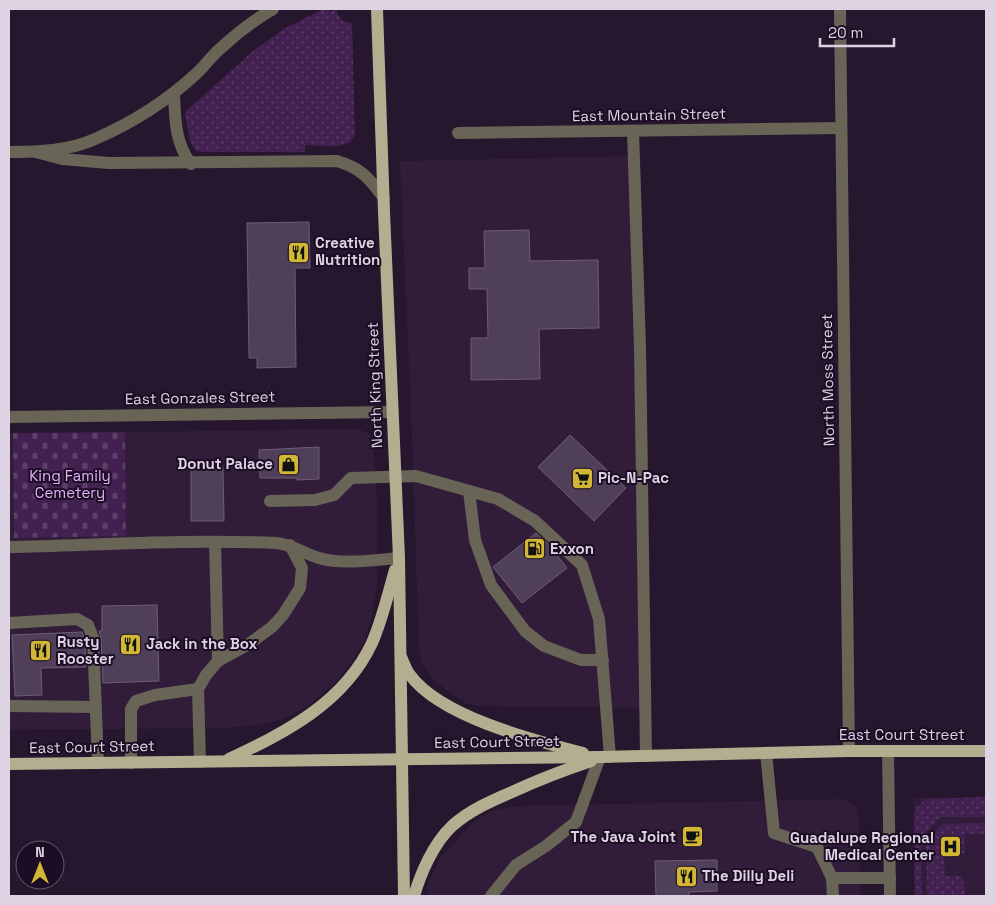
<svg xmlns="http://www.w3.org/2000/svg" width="995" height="905" viewBox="0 0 995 905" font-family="'Space Grotesk',sans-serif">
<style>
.built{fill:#311d3a}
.green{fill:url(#green-dots)}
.cemetery{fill:url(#cemetery-stones)}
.building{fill:#503f59;stroke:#6f5c78}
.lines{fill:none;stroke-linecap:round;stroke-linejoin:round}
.minor{stroke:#686557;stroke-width:12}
.major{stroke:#b4ae91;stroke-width:12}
.labels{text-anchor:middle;stroke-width:4;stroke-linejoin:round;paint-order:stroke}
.street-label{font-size:15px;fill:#ddd3e3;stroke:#1d0d24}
.poi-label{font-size:15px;font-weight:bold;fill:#ddd3e3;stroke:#1d0d24;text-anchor:start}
.park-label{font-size:15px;fill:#e3b2fa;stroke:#1d0d24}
</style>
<defs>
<pattern id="green-dots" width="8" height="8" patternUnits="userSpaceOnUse" patternTransform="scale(1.25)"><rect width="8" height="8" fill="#422050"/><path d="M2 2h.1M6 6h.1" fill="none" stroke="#5d4069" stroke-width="1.8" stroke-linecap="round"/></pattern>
<pattern id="cemetery-stones" width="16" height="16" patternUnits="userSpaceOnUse" patternTransform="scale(1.25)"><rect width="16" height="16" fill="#422050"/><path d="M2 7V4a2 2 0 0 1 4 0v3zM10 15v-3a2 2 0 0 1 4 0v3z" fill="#5d4069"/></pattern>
</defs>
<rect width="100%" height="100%" fill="#26162e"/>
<!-- built -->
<g class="built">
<polygon points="640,156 648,429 649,708 479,706 465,703 434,681 422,663 419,651 412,436 400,161"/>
<polygon points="351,429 361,430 373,437 378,519 377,585 372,617 364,642 349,666 334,684 309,705 284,719 265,724 228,728 9,730 9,433 13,433 14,538 126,536 125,432"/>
<polygon points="986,797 986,896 914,896 913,798"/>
<polygon points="844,799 857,808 859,817 860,896 427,896 428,885 440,858 473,822 493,810 518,806"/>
</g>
<!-- green -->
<g class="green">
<path d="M323,9h5l2,3 6,-3 2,6 5,6 9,2 3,112c-7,17 -36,10 -50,10v7h-99l-10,-1 -6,-10 -5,-27 1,-3 66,-59 32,-23z"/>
<polygon points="986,797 986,817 941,817 921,837 922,896 915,896 914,814 916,808 926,799"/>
<polygon points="986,823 986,834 965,834 965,853 944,854 945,876 961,876 965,888 965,896 927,896 926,840 943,824"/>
</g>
<!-- cemetery -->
<polygon class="cemetery" points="125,432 126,536 14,538 13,433"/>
<!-- building -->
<g class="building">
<polygon points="309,222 310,268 295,268 296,367 257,368 257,358 249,358 247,223"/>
<polygon points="529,230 530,261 598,260 599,328 539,329 540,379 471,380 471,338 488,338 487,289 469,289 469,268 485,268 484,231"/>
<polygon points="570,435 626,488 594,521 538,467"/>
<polygon points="319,447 319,479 297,480 297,478 260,478 259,450"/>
<polygon points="223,467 224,521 191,521 191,468"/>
<polygon points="536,533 549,545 567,568 522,603 493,567"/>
<polygon points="157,605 159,681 103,683 101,638 99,631 102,631 102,606"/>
<polygon points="82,632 85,640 86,667 41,668 42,695 15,696 12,635"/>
<polygon points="717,860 717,891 689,892 689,896 656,896 655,861"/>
</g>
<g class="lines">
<!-- minor -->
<g class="minor">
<polyline points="840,9 849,751"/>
<path d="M174,93c1,26 1,50 17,71"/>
<polyline points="633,131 640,347 646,756"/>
<polyline points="458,133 841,128"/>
<path d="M9,152c28,0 60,-1 86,-13 37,-16 73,-39 102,-66 9,-8 15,-18 24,-25 16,-15 33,-28 52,-39"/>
<path d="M36,152l26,7 47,4 228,-2c24,7 32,17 47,37"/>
<polyline points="9,417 392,412"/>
<polyline points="469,491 475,540 491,585 525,631 544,646 581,660 603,660"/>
<polyline points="270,501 315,500 334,495 351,478 416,476 498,499 535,521 582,565 599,619 610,757"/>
<polyline points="215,542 218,661"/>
<path d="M9,547c89,-2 178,-8 267,-4 16,1 28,11 43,15 23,7 56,2 80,0"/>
<polyline points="9,623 77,619 88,625 93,638 98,763"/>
<polyline points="9,706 95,707"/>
<polyline points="888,751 890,896"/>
<polyline points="766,753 774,833 817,847 832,878 833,896"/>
<polyline points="200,762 198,689 206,675 218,661 249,644 272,627 283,615 300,588 302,568 290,545"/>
<polyline points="131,763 131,709 136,701 155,695 198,689"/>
<polyline points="832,878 890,878"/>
<polyline points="491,896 516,865 546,846 576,822 600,757"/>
</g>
<!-- major -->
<g class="major">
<polyline points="377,9 384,212 399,558 404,896"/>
<path d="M401,657c3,6 5,13 9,18 31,42 123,65 173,78"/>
<path d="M229,759c57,-27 115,-56 143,-116 10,-23 16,-49 23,-73"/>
<polyline points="9,764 600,757 849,751 986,751"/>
<path d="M414,896c7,-24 20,-53 38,-70 18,-16 39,-25 60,-34 26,-12 52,-22 79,-31"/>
</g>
</g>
<!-- icons -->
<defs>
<symbol id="restaurant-square" viewBox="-11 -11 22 22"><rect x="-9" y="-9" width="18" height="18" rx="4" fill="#d2b635" stroke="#1d0d24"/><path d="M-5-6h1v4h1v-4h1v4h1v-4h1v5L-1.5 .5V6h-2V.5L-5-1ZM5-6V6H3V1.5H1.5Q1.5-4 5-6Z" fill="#111"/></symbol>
<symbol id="shop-square" viewBox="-11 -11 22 22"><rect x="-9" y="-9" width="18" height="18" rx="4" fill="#d2b635" stroke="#1d0d24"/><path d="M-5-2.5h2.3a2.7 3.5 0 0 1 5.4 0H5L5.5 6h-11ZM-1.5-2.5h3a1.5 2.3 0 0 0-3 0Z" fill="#111"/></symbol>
<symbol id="supermarket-square" viewBox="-11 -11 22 22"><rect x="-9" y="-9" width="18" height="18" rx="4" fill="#d2b635" stroke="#1d0d24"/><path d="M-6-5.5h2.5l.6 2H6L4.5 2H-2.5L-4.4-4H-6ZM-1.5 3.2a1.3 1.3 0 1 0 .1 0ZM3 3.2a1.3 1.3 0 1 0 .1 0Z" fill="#111"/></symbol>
<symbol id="fuel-square" viewBox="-11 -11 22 22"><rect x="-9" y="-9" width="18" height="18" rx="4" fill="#d2b635" stroke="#1d0d24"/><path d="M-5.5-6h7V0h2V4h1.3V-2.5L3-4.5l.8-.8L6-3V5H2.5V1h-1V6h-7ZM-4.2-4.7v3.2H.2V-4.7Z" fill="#111"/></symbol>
<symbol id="cafe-square" viewBox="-11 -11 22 22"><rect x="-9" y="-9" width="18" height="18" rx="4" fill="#d2b635" stroke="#1d0d24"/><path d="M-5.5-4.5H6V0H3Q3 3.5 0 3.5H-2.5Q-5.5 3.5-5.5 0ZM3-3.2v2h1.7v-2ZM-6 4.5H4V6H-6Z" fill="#111"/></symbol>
<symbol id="hospital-square" viewBox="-11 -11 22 22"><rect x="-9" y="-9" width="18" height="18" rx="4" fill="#d2b635" stroke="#1d0d24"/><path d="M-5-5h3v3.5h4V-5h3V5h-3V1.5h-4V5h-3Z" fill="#111"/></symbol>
</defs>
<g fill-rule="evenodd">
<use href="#restaurant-square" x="286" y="240" width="25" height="25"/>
<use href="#shop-square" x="276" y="452" width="25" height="25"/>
<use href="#supermarket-square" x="570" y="466" width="25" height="25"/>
<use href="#fuel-square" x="522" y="536" width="25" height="25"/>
<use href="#restaurant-square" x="118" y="632" width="25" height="25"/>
<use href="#restaurant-square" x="28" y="638" width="25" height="25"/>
<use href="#cafe-square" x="680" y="824" width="25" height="25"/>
<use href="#hospital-square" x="938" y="834" width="25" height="25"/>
<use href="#restaurant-square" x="674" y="864" width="25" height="25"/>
</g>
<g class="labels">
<!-- street labels -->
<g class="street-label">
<text transform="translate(649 115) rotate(-1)" y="5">East Mountain Street</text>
<text transform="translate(828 380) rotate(-91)" y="5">North Moss Street</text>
<text transform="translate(375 385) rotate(-92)" y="5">North King Street</text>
<text transform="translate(200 398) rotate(-1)" y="5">East Gonzales Street</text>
<text x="902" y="740">East Court Street</text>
<text transform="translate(497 742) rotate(-1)" y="5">East Court Street</text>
<text transform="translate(92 747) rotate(-1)" y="5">East Court Street</text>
</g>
<!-- poi labels -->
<g class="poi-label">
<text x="315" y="248">Creative<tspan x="315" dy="17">Nutrition</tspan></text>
<text x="273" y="469" text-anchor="end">Donut Palace</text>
<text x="598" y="483">Pic-N-Pac</text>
<text x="550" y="554">Exxon</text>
<text x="57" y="647">Rusty<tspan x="57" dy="17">Rooster</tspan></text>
<text x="146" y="649">Jack in the Box</text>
<text x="676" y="842" text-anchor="end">The Java Joint</text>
<text x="934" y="843" text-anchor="end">Guadalupe Regional<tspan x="934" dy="17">Medical Center</tspan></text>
<text x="702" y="881">The Dilly Deli</text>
</g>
<!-- park labels -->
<g class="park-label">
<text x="70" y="481">King Family<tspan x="70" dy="17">Cemetery</tspan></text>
</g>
</g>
<!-- border -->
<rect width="995" height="905" fill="none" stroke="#ddd3e3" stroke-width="20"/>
<!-- north arrow -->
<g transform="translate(40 865)"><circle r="24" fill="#1d0d24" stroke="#6a5c70"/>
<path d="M0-4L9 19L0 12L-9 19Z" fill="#d2b635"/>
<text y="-8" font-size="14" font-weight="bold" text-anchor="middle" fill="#ddd3e3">N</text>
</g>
<!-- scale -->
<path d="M820 38v8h74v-8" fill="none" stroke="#ddd3e3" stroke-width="2.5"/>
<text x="828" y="38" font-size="15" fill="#ddd3e3" stroke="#1d0d24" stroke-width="4" paint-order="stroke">20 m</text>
</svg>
